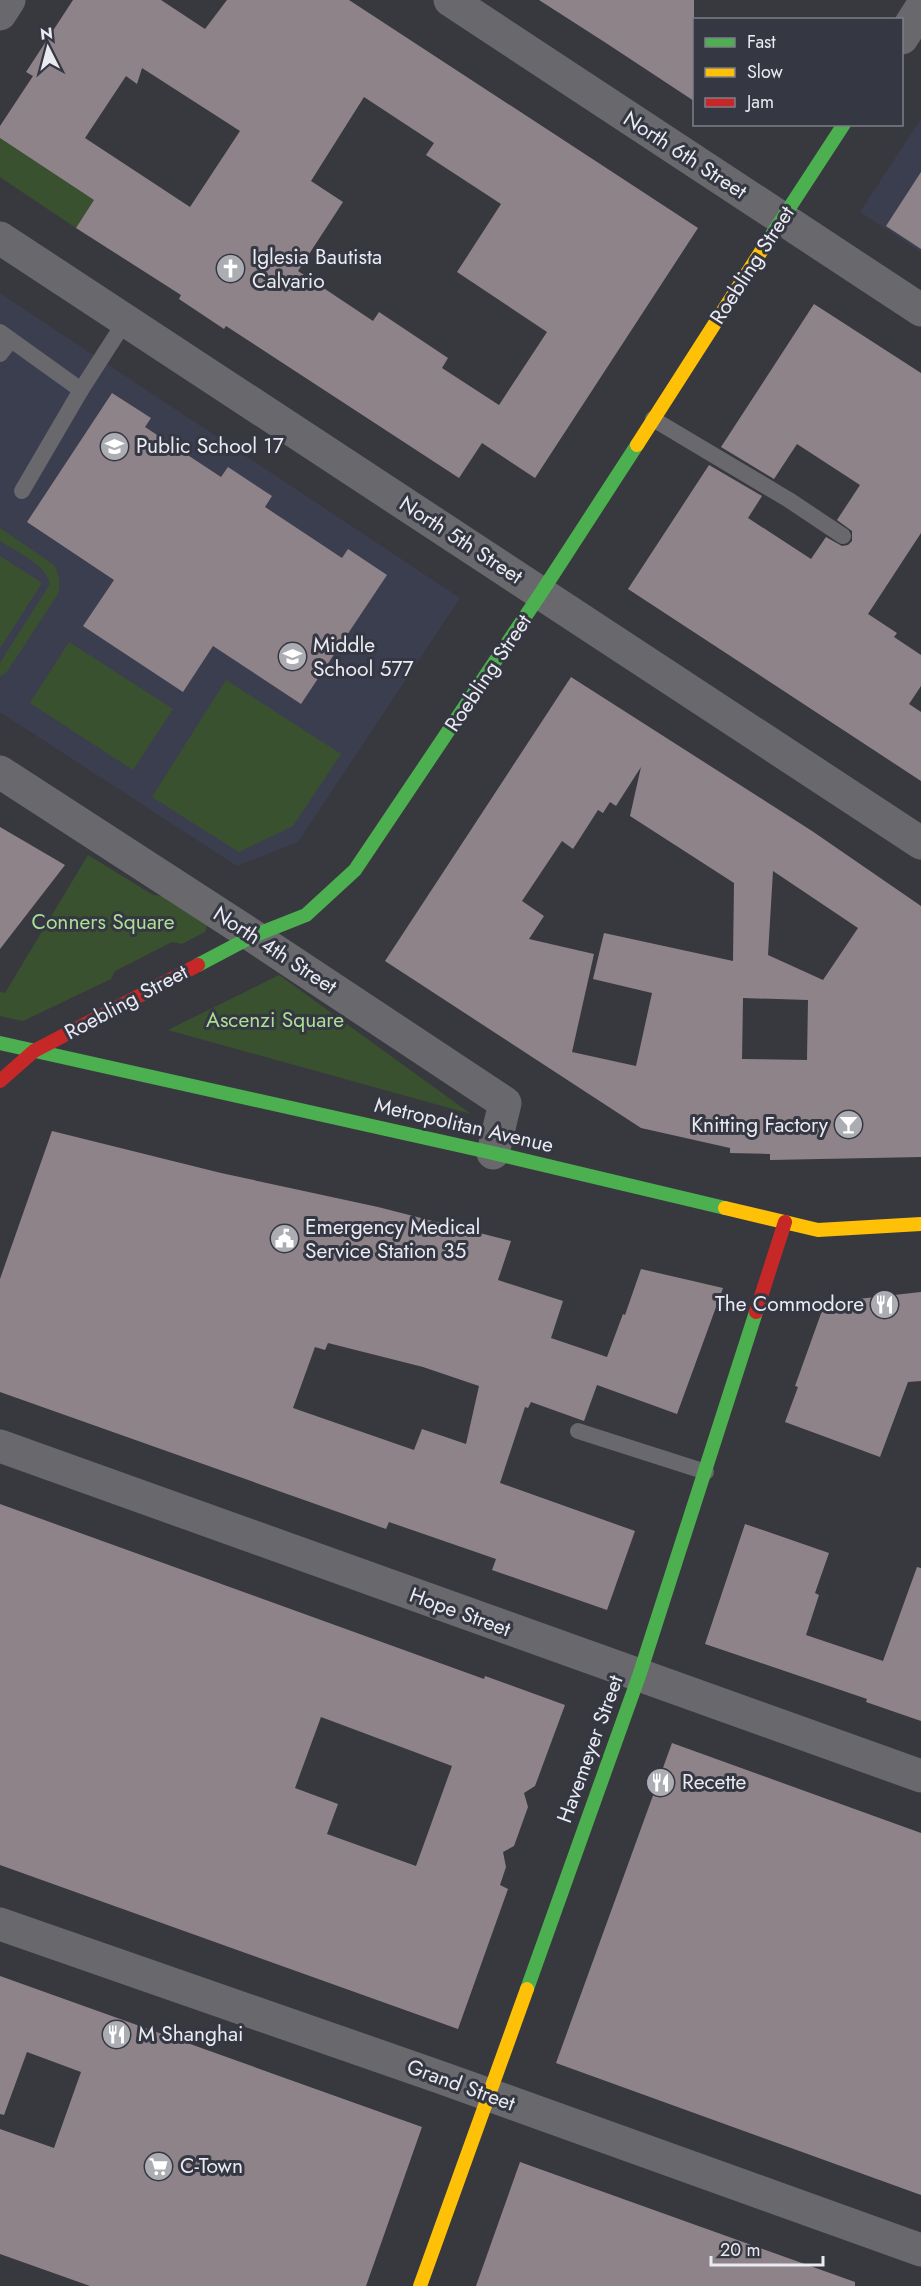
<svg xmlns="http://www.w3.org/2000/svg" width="921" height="2286" viewBox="0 0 921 2286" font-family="Jost,sans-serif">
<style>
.built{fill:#3b3e4e}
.green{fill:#3a5130}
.building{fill:#8f838a;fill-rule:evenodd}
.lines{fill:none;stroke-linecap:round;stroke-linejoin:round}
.lane{stroke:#69696d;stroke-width:16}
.street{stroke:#69696d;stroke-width:33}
.fast{stroke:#4caf50;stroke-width:14}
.slow{stroke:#ffc107;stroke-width:14}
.jam{stroke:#c62828;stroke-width:14}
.labels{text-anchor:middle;stroke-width:6;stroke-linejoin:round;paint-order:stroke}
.street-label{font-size:21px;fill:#eaebf2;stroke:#353742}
.poi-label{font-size:21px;fill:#eaebf2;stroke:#353742;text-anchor:start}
.park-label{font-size:21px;fill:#acde96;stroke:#353742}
</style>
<rect width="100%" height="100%" fill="#38393f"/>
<!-- built -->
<g class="built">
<polygon points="921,119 921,252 860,212"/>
<polygon points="0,293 460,598 298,842 237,866 0,712"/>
</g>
<!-- green -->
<g class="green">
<polygon points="0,138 94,200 76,228 0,177"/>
<path d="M0,528l54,37c5,10 7,18 4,29l-52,79 -6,3v-13l50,-79c-4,-20 -34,-33 -50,-43z"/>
<polygon points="0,556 42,583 0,648"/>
<polygon points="69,642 173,709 133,770 30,703"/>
<polygon points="226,680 341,754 293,826 239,852 152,797"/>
<polygon points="88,855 153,895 172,897 208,920 205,932 182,944 172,942 115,971 111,979 23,1021 0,1016 0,992 5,993"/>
<polygon points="279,975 471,1114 168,1030"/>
</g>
<!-- building -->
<g class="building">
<path d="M73,0h88l44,29 22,-29h122l349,228 -163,250 -53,-35 -23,35 -233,-152 -2,3 -45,-30 2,-4 -105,-67 18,-28 -94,-62v-12l33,-50 -7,-4zM142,68l98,63 -50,76 -105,-69 41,-62 11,8zM364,97l70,46 -8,12 75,49 -44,68 90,60 -48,73 -57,-37 6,-10 -69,-46 -6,9 -75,-50 45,-69 -32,-21z"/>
<polygon points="539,0 694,0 694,101 606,43"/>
<polygon points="921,172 921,249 886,226"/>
<polygon points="814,304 921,373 921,533 868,614 897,633 894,637 921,655 921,686 909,704 921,712 921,781 628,589 709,465 762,496 748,518 811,559 826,537 842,546 848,545 852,541 852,531 837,520 860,485 797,444 774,479 721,447"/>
<polygon points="112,393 151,418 145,427 221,477 228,467 272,496 265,507 342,558 348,549 387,575 301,704 213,646 183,692 83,626 114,580 27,522"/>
<path d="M571,677l241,154 109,75v251l-151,3v-6l-40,-1v-5l-89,-20 -256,-167zM641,767l-11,49 104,67 -1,78 -129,-28 -11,46 59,14 -16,73 -64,-14 22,-98 -65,-15 15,-23 -22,-15 40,-60 11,8 25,-39 5,3 7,-11 6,4zM773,871l85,57 -35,52 -55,-25zM743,998l65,2 -1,60 -65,-1z"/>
<polygon points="0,827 65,865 0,949"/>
<path d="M52,1131l169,42 157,34 133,34 -13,39 65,21 -12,37 56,19 16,-43 2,1 16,-46 82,19 -46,126 -80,-29 -13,36 -53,-19 -3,6 -3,-1 -25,76 135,48 -28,79 -115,-40 4,-11 -107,-37 -3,7 -386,-137v-113zM328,1343l95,24 56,19 -13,58 -44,-15 -8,21 -121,-42 22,-61 10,3z"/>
<polygon points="921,1292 921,1381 908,1382 880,1457 785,1422 798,1387 795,1386 823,1308 831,1302"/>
<path d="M0,1504l484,175 1,-3 80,29 -30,81 -11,7 4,14 -14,39 -11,6 3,15 -6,18 8,4 -50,140 -458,-164zM321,1717l131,49 -36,100 -89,-32 11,-30 -43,-16z"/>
<polygon points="745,1524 829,1553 815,1593 819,1595 806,1635 883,1661 917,1567 921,1568 921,1721 866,1702 867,1699 705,1644"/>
<polygon points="672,1743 921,1833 921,2195 556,2063"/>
<polygon points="0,1976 422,2127 366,2286 90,2286 0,2254 0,2129 54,2148 81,2072 27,2052 4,2115 0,2114"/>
<polygon points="520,2162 855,2282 855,2286 476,2286"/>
</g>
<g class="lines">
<!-- lane -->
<g class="lane">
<polyline points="0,332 81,390"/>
<polyline points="0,354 11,340"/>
<polyline points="653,419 789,500 843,536"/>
<polyline points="22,491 81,390 126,320"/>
<polyline points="578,1431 706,1472"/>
</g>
<!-- street -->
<g class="street">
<polyline points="450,0 921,310"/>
<polyline points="0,14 9,0"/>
<polyline points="902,38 921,8"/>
<polyline points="0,238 921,843"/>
<polyline points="0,772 253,936 505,1103 493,1153"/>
<polyline points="0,1446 921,1776"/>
<polyline points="0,1924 445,2079 921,2250"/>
</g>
<!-- fast -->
<g class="fast">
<polyline points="769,239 844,124"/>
<polyline points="198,965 253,936 306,915 355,870 541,593 637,445"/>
<polyline points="0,1043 493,1153 725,1208"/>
<polyline points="527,1989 639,1676 756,1312"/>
</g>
<!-- slow -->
<g class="slow">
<polyline points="637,445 769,239"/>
<polyline points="725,1208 818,1230 921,1224"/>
<polyline points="420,2286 527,1989"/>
</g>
<!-- jam -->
<g class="jam">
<polyline points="0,1081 34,1051 198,965"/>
<polyline points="756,1312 785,1222"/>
</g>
</g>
<!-- icons -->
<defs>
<symbol id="church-disc" viewBox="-11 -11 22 22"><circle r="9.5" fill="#acadb3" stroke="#353742"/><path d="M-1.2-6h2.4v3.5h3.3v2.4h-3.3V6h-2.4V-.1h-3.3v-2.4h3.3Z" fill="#fff"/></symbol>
<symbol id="school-disc" viewBox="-11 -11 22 22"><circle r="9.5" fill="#acadb3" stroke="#353742"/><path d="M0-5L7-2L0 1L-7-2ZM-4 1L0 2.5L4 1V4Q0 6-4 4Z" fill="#fff"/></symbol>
<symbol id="bar-disc" viewBox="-11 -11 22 22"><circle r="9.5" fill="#acadb3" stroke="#353742"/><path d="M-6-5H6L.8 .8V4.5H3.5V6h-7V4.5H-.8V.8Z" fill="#fff"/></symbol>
<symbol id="civic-disc" viewBox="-11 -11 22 22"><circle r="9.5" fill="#acadb3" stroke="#353742"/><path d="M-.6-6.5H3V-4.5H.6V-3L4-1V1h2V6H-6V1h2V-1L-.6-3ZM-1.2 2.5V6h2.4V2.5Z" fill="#fff"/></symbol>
<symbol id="restaurant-disc" viewBox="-11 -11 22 22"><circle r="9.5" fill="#acadb3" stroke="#353742"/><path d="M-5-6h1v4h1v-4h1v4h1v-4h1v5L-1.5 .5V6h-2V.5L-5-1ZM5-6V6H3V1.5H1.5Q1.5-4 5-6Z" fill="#fff"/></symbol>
<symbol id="supermarket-disc" viewBox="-11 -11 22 22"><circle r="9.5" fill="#acadb3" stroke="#353742"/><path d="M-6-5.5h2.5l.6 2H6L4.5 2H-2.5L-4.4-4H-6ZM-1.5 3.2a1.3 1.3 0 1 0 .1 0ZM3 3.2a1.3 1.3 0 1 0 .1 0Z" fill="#fff"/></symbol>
</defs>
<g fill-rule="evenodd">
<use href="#church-disc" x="214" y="252" width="33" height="33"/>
<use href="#school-disc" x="98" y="430" width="33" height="33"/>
<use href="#school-disc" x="276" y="640" width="33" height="33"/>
<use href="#bar-disc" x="832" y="1108" width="33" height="33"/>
<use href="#civic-disc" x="268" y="1222" width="33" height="33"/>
<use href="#restaurant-disc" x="868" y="1288" width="33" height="33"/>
<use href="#restaurant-disc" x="644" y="1766" width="33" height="33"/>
<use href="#restaurant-disc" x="100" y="2018" width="33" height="33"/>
<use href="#supermarket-disc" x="142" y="2150" width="33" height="33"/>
</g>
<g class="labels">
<!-- street labels -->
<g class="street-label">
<text transform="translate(685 155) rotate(33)" y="7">North 6th Street</text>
<text transform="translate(752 265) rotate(-57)" y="7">Roebling Street</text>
<text transform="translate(461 540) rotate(33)" y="7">North 5th Street</text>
<text transform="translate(488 673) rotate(-56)" y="7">Roebling Street</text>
<text transform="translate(275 950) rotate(33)" y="7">North 4th Street</text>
<text transform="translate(126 1002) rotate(-28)" y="7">Roebling Street</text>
<text transform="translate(464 1125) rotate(13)" y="7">Metropolitan Avenue</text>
<text transform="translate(460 1612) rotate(20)" y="7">Hope Street</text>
<text transform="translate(590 1749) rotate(-70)" y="7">Havemeyer Street</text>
<text transform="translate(461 2085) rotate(20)" y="7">Grand Street</text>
</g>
<!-- poi labels -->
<g class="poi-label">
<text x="252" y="264">Iglesia Bautista<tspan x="252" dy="24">Calvario</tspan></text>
<text x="136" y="453">Public School 17</text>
<text x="313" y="652">Middle<tspan x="313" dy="24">School 577</tspan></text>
<text x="828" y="1132" text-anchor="end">Knitting Factory</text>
<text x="305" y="1234">Emergency Medical<tspan x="305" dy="24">Service Station 35</tspan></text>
<text x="864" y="1311" text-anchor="end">The Commodore</text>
<text x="682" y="1789">Recette</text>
<text x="138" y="2041">M Shanghai</text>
<text x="180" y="2173">C-Town</text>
</g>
<!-- park labels -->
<g class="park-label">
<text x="103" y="929">Conners Square</text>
<text x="275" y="1027">Ascenzi Square</text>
</g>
</g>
<!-- legend -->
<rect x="693" y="18" width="210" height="108" fill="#353742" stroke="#7d7f88" stroke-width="1.5"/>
<rect x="705" y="38" width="30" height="9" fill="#4caf50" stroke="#7d7f88" stroke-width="1.5"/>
<text x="747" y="48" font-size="18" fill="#eaebf2">Fast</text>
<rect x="705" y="68" width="30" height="9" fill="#ffc107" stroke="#7d7f88" stroke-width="1.5"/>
<text x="747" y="78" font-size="18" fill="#eaebf2">Slow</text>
<rect x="705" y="98" width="30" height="9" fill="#c62828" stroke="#7d7f88" stroke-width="1.5"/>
<text x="747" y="108" font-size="18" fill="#eaebf2">Jam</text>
<!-- north arrow -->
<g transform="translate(48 48) rotate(354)" stroke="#353742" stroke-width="4.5" paint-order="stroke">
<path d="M0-4.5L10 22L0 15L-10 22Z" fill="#eaebf2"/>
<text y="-9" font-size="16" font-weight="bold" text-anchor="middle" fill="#eaebf2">N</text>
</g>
<!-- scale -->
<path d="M711 2256v9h112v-9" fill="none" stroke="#eaebf2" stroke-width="3"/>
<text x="720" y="2256" font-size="18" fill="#eaebf2" stroke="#353742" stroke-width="4.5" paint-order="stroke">20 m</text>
</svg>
